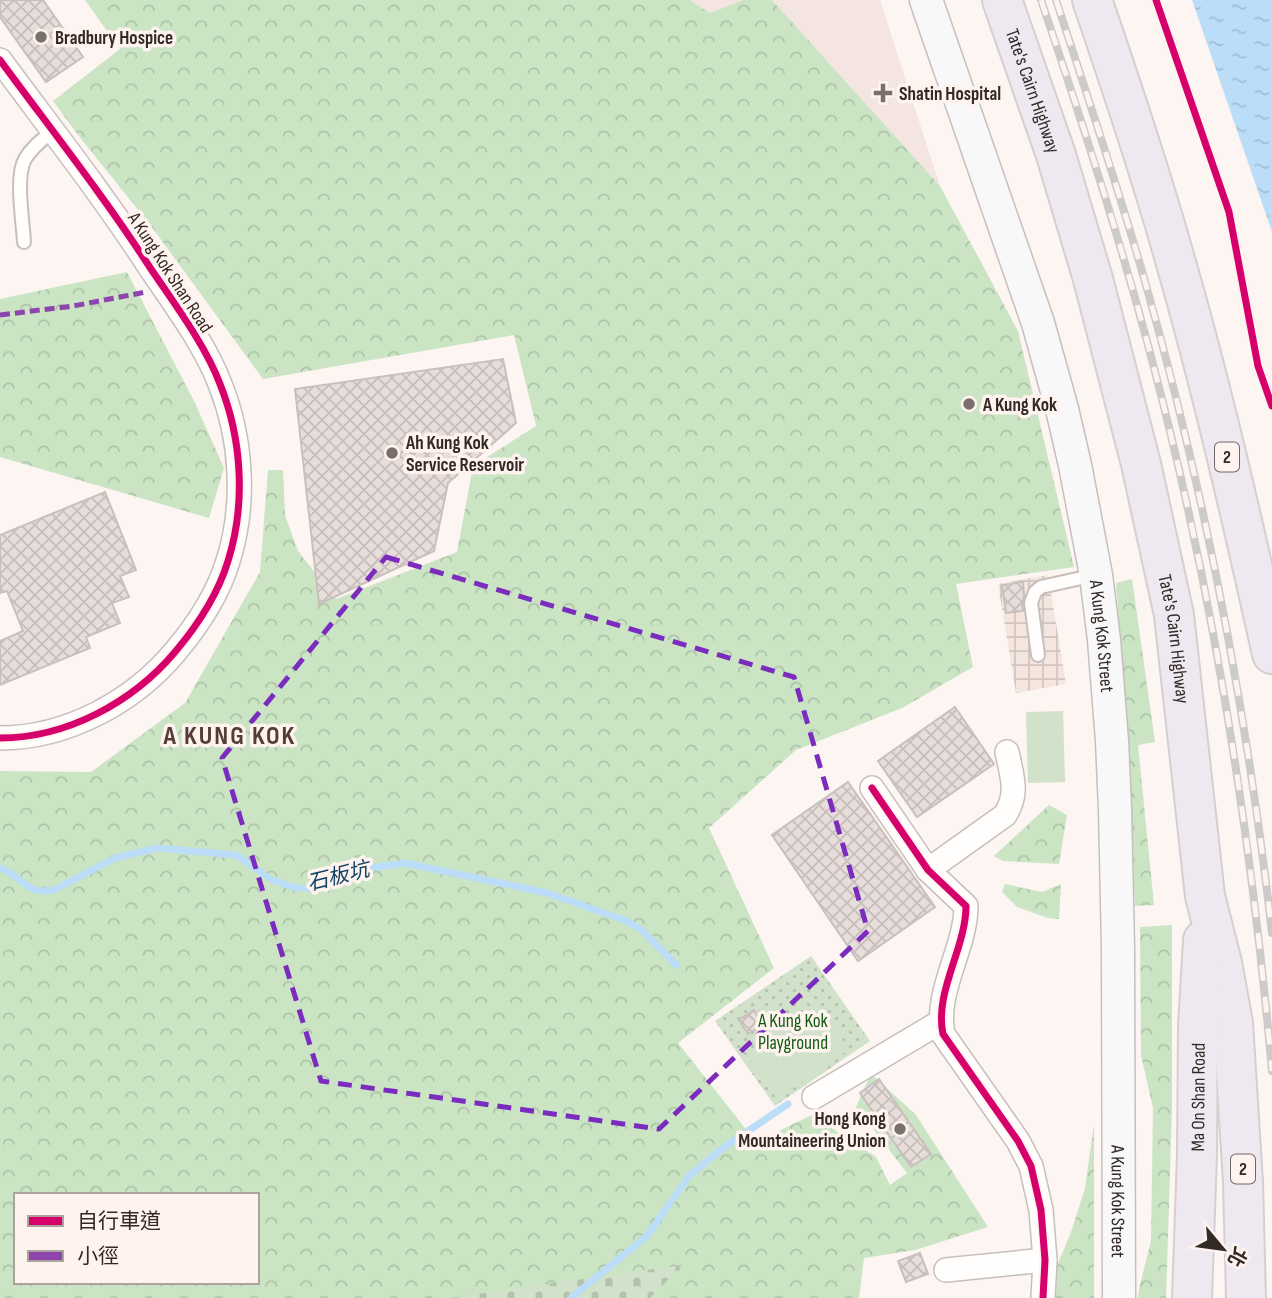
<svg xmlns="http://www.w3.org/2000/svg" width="1272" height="1298" viewBox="0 0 1272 1298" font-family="'Sofia Sans Condensed','Noto Sans TC',sans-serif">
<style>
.industrial{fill:url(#industrial-grid)}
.medical{fill:#f4e5e3}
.forest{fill:url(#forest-crowns);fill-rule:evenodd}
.cemetery{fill:url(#cemetery-stones)}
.park{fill:url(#park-dots)}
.garden{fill:#d1e1ca}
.water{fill:url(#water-ripples)}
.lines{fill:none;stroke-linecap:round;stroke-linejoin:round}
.stream{stroke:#bbddf7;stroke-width:7}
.building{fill:url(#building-cross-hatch);stroke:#c8c0bc;stroke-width:2}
.service-casing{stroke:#c7bfbc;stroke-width:16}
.minor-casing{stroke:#c7bfbc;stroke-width:26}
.secondary-casing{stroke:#c7bfbc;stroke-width:35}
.motorway-casing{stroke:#d5d0cf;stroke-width:42}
.service{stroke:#fffefd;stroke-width:12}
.minor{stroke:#fffefd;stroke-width:23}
.secondary{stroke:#f9f8f9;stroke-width:32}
.motorway{stroke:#eee8f1;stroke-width:38}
.rail-casing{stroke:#cdcaca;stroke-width:8}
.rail{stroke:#fff3ef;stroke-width:5;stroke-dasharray:16;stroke-linecap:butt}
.quiet{stroke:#8e44ad;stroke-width:5;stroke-dasharray:10 5;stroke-linecap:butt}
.cycleway-casing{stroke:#fff3ef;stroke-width:11}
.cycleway{stroke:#d6006c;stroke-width:7}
.marked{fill:none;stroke:#7b2cbf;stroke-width:5;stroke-dasharray:14 9;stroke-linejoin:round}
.poi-dot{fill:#79706d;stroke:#fff3ef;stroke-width:2.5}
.labels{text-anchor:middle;stroke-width:7;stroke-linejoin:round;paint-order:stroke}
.shield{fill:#fff3ef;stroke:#706662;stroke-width:2}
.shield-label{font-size:18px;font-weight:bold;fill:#332925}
.poi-label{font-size:19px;font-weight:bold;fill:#332925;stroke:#fff3ef;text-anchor:start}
.street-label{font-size:19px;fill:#332925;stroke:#fff3ef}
.park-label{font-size:19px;fill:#145b13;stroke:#fff3ef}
.water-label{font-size:21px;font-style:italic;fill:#104462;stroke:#fff3ef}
.district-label{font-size:26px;font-weight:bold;letter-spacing:2px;fill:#533d35;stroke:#fff3ef}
</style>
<defs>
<pattern id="industrial-grid" width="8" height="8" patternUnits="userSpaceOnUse" patternTransform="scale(1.75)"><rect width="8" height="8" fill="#f4e5df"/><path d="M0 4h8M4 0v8" fill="none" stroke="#d2c4bf"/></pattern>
<pattern id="forest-crowns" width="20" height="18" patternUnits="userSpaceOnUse" patternTransform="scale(1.75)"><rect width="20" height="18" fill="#cae4c4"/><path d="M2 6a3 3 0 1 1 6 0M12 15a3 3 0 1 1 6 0" fill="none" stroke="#aec4a8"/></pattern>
<pattern id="cemetery-stones" width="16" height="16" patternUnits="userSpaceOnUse" patternTransform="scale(1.75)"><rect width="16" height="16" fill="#d1e1ca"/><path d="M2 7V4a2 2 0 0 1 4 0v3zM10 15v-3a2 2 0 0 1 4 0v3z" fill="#b4c1ad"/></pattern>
<pattern id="park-dots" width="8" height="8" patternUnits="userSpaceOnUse" patternTransform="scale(1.75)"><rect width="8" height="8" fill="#d1e1ca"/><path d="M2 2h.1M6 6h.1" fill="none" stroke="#b4c1ad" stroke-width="1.8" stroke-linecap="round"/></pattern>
<pattern id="water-ripples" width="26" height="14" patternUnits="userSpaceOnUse" patternTransform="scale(1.75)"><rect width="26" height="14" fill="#bbddf7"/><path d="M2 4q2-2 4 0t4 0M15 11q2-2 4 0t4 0" fill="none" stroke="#a1bed4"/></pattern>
<pattern id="building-cross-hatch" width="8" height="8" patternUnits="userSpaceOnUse" patternTransform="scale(1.75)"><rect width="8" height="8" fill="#e7ddda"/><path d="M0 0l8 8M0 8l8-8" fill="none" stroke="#c7bebb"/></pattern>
</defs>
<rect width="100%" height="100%" fill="#fcf5f2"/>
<!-- industrial -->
<polygon class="industrial" points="1048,575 1066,684 1016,693 998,584"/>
<!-- medical -->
<g class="medical">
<polygon points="690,0 743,0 710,13"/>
<polygon points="772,0 880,0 940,186"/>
</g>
<!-- forest -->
<g class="forest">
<path d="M85,0h605l20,13 33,-13h29l168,186 78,145 56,236 -118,17 17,83 -71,41 -106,42 -87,78 65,140 -96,75 78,99 56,-27 64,42 14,28 17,-12 -51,-66 15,-33 45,41 72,112 -73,23 -51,8 -5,40h-859v-527l91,1 94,-69 75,-131 8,-102h15l2,45 13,36 38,48 121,-47 16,-86 63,-40 -22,-91 -251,44 -112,-153 -73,-91 -25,-34 67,-52zM16,1195h241v87h-241z"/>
<polygon points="127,272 195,403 224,468 209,518 0,457 0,299"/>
<polygon points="1132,579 1155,742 1138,745 1154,905 1135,906 1128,745 1116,583"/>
<polygon points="1049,805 1067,815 1059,864 1003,861 994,856"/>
<polygon points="1005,884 1042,892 1061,884 1059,919 1048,918 1017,907 1002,892"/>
<polygon points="1172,925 1172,1108 1166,1298 1138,1298 1139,1289 1151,1241 1153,1108 1141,1055 1140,927"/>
<polygon points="1094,1124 1094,1298 1056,1298 1057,1266 1071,1232 1085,1188"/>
</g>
<!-- cemetery -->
<polygon class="cemetery" points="682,1265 650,1298 450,1298"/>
<!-- park -->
<polygon class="park" points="811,956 870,1041 775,1106 715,1021"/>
<!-- garden -->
<g class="garden">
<polygon points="1063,711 1065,782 1028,783 1026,712"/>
<polygon points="818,1003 849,1050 777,1099 746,1053"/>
</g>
<!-- water -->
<polygon class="water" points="1192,0 1272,0 1272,232"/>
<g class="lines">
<!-- stream -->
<g class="stream">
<path d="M0,868c14,4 23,18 36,22 6,2 13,0 18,0l61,-32 42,-10 79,7 36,25 24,8h12l11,-3 30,-14 57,-8 141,30 80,28 15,9 34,35"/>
<polyline points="571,1298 647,1236 689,1176 723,1148 788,1104"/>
</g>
</g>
<!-- building -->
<g class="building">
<polygon points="0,0 43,0 83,57 46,82 0,17"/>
<polygon points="503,359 516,423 448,483 434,551 319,604 295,389"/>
<polygon points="105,492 136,570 120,576 129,597 112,603 120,623 86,637 90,648 0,685 0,641 23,631 7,591 0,593 0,535"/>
<polygon points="1023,582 1024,596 1022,604 1023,611 1006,613 1002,585"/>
<polygon points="955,707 994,764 917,817 878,761"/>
<polygon points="848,782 935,907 858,961 772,835"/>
<polygon points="754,1010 763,1025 748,1034 739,1020"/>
<polygon points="879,1079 931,1154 911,1167 860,1093"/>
<polygon points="920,1253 928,1274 906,1282 898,1261"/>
</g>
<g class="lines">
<defs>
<g id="service">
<path d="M24,242c-1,-20 -9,-66 1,-83 7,-12 18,-20 28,-28"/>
<polyline points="1038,655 1031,603 1035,592 1041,587 1095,575"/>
</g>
<g id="minor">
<path d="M0,60c50,68 103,135 149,206 24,36 56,78 71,118 22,55 26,120 8,177 -10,33 -31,65 -53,91 -42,50 -108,86 -175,86"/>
<path d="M872,788l56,82 38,36c0,42 -32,86 -23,128l75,107 13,25 10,44 4,50 -2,38"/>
<path d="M928,870l77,-55c14,-22 7,-38 2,-63"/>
<polyline points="814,1097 940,1022"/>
<polyline points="946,1270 1045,1260"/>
</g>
<g id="secondary">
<path id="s1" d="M926,0l112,323 24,86 13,56 21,110 8,65 8,101 3,68 3,139 1,350"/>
</g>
<g id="motorway">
<path id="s2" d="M1002,0l54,155 37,124 48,185 33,151 31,281 17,67 11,60 10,159 3,116"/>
<path d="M1092,0c30,87 59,174 84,263 37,129 67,260 96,391"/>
<path id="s3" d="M1192,1298l5,-144 1,-128 5,-86"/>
</g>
</defs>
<!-- service casing -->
<use href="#service" class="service-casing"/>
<!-- minor casing -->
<use href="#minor" class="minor-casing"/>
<!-- secondary casing -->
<use href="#secondary" class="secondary-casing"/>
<!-- motorway casing -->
<use href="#motorway" class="motorway-casing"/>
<!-- service -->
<use href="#service" class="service"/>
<!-- minor -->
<use href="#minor" class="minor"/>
<!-- secondary -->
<use href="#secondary" class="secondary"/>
<!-- motorway -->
<use href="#motorway" class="motorway"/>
<defs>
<g id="rail">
<path d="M1041,0c41,121 80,241 112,364 61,232 98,469 119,707"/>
<path d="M1056,0c30,92 61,184 88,278 61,214 103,434 128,655"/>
</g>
</defs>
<!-- rail casing -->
<use href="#rail" class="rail-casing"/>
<!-- rail -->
<use href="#rail" class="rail"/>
<!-- quiet -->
<polyline class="quiet" points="0,315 73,306 146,292"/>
<defs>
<g id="cycleway">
<polyline points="1156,0 1229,212 1258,366 1272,406"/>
<path d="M0,60c50,68 103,135 149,206 24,36 56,78 71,118 22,55 26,120 8,177 -10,33 -31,65 -53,91 -42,50 -108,86 -175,86"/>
<path d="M872,788l56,82 38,36c0,42 -32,86 -23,128l75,107 13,25 10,44 4,50 -2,38"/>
</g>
</defs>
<!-- cycleway casing -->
<use href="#cycleway" class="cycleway-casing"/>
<!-- cycleway -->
<use href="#cycleway" class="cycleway"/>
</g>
<!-- marked area -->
<path class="marked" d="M386,557l408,120 74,254 -209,198 -338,-48 -99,-323z"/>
<!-- markers -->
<g class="poi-dot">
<circle cx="41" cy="37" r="7"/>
<path d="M879.5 82.5h7v7h7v7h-7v7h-7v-7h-7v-7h7z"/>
<circle cx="969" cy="404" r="7"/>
<circle cx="392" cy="453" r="7"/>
<circle cx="900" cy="1129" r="7"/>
</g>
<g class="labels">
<!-- shield labels -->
<g class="shield">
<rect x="1215" y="442.5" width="24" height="29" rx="5"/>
<rect x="1231" y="1154.5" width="24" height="29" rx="5"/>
</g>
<g class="shield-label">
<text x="1227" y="463">2</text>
<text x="1243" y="1175">2</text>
</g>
<!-- poi labels -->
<g class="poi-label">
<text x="55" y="44">Bradbury Hospice</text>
<text x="899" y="100">Shatin Hospital</text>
<text x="983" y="411">A Kung Kok</text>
<text x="406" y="449">Ah Kung Kok<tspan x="406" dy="22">Service Reservoir</tspan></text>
<text x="886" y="1125" text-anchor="end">Hong Kong<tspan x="886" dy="22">Mountaineering Union</tspan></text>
</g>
<!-- street labels -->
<g class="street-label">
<text dy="7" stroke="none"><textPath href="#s2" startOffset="96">Tate's Cairn Highway</textPath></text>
<text transform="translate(171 272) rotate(57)" y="7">A Kung Kok Shan Road</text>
<text dy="7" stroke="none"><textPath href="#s1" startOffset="662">A Kung Kok Street</textPath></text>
<text dy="7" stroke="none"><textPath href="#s2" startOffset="663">Tate's Cairn Highway</textPath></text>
<text dy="7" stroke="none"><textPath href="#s3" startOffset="201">Ma On Shan Road</textPath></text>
<text dy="7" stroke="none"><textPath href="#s1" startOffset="1228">A Kung Kok Street</textPath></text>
</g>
<!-- park labels -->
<g class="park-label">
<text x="793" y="1027">A Kung Kok<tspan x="793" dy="22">Playground</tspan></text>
</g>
<!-- water labels -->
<g class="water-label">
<text transform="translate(338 876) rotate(-14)" y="7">石板坑</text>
</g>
<!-- district labels -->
<g class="district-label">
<text x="230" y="744">A KUNG KOK</text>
</g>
</g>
<!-- legend -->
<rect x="14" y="1193" width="245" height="91" fill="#fff3ef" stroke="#ada29e" stroke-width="2"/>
<rect x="28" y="1216" width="35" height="10" fill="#d6006c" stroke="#ada29e" stroke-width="2"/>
<text x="77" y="1228" font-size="21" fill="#332925">自行車道</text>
<rect x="28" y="1251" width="35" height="10" fill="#8e44ad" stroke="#ada29e" stroke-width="2"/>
<text x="77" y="1263" font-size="21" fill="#332925">小徑</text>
<!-- north arrow -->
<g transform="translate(1223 1249) rotate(119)" stroke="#fff3ef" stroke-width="5" paint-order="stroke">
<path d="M0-5L12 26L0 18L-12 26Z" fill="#332925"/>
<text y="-10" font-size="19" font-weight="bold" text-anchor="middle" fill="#332925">北</text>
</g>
</svg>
